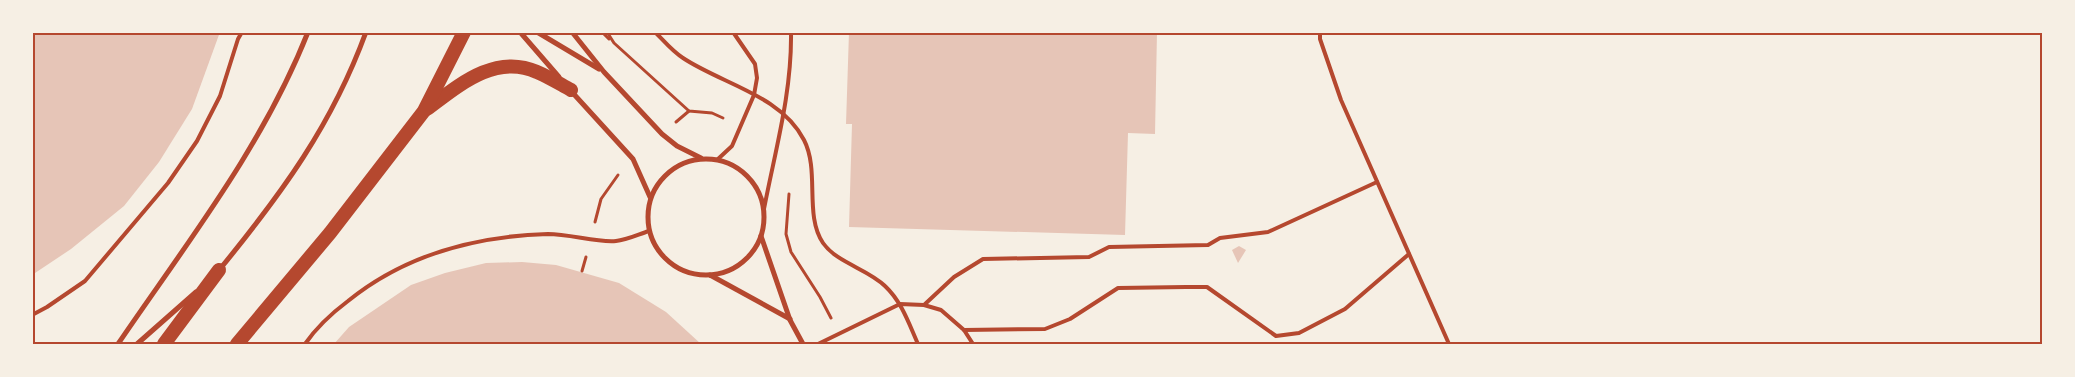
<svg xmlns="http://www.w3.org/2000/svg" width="2075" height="377" viewBox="0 0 2075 377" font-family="Signika,sans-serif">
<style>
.building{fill:#e6c5b7}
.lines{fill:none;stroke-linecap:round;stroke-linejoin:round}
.path{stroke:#b5482f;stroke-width:3}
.service{stroke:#b5482f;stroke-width:4}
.minor{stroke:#b5482f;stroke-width:5}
.trunk{stroke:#b5482f;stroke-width:14}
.neatline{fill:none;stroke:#b5482f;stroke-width:2}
</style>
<rect width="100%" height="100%" fill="#f6efe4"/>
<!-- building -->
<g class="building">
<polygon points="32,32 220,32 192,109 159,162 124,206 71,249 32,275"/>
<polygon points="849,32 1157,32 1155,134 1128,133 1125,235 849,227 852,124 846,124"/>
<polygon points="1239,246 1246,250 1238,263 1232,250"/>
<polygon points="522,262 556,265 619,283 666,312 701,344 334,344 349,327 411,285 445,273 486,263"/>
</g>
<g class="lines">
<!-- path -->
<g class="path">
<polyline points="602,32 609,39"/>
<polyline points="607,32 614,43 689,111 712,113 723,118"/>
<polyline points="676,122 689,111"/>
<polyline points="789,194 786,234 791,252 820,297 831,318"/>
<polyline points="595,222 601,199 618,175"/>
<polyline points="582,271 586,257"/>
</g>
<!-- service -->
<g class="service">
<path d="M655,32c9,9 18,20 28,26 39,26 98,37 121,82 16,31 0,75 19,103 14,20 45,26 62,43 17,16 24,38 33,58"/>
<polyline points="1320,32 1320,39 1341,100 1449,344"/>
<polyline points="718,159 732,146 754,95 757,78 755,64 733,32"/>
<path d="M764,209c11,-58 28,-116 27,-177"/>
<polyline points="924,305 954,277 983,259 1089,257 1109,247 1208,245 1220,238 1268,232 1377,182"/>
<polyline points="32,315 47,307 85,281 168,183 197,141 220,96 238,39 242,32"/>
<polyline points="964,330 1045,329 1070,319 1118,288 1186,287 1207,287 1276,336 1299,333 1345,309 1409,254"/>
<path d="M305,344c11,-16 27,-31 43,-43 57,-46 127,-65 200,-67 22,0 50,9 68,7 11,-1 23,-7 33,-10"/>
<polyline points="818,344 900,304 924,305 941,310 964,330 973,344"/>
</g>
<!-- minor -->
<g class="minor">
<polyline points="520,32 559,77"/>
<polyline points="537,32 599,69"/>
<polyline points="572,32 604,72 662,134 677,146 701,158"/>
<polyline points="571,91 633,159 650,197"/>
<circle cx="706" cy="217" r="58"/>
<polyline points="761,236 790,320 803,344"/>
<path d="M220,269c62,-76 112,-144 146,-237"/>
<polyline points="710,275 790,319"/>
<path d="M118,344c68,-100 145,-198 190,-312"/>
<polyline points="137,344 196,292"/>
</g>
<!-- trunk -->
<g class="trunk">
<path d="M427,109c31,-23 68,-56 110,-37 12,5 23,12 34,18"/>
<polyline points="164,344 219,270"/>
<polyline points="237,344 330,233 424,111 464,32"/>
</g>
</g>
<!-- border -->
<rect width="2075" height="377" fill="none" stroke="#f6efe4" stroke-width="68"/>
<rect x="34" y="34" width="2007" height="309" class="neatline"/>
</svg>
